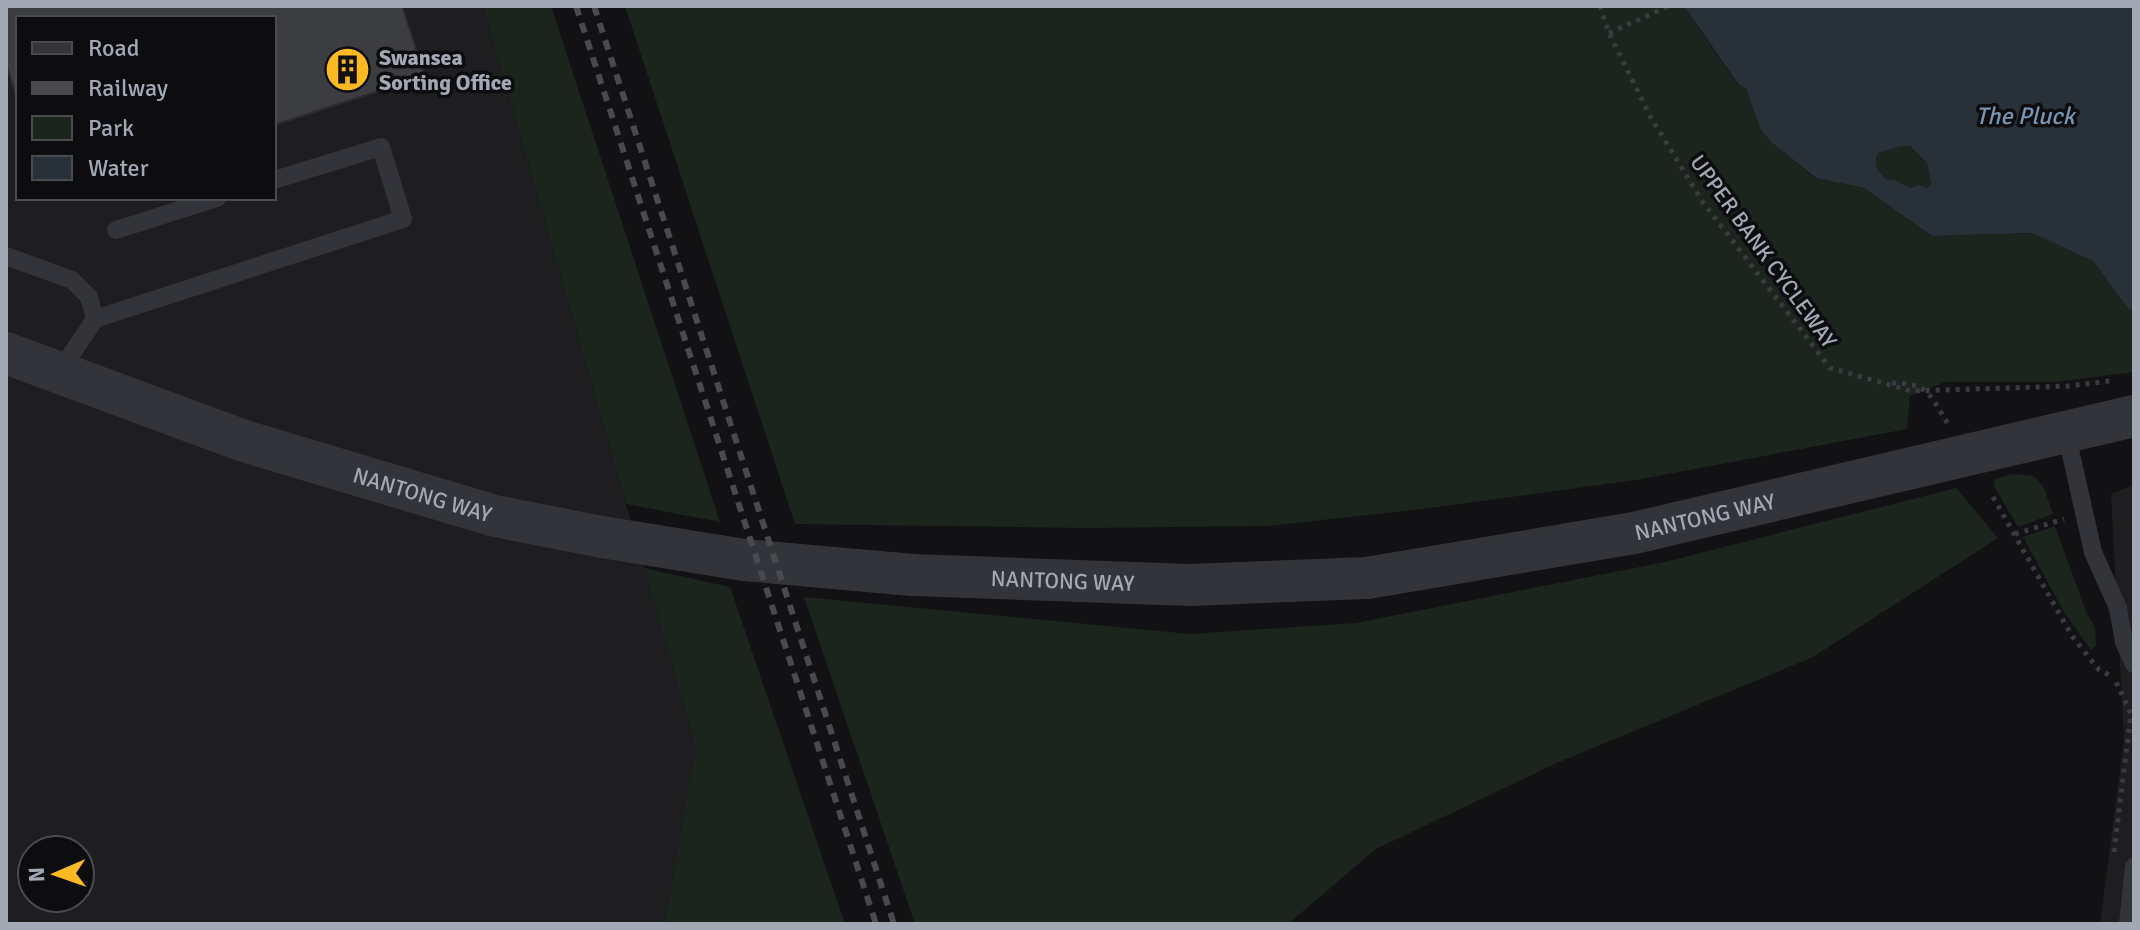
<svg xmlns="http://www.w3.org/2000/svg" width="2140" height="930" viewBox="0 0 2140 930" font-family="Signika,sans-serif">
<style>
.built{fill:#1e1e21;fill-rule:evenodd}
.green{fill:#1c241e}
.water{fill:#283138;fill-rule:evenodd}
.building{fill:#3c3d41;stroke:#2c2c30;stroke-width:2}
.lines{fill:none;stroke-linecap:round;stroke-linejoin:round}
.path{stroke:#393b40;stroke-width:5;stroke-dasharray:4 6;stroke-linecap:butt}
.service{stroke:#333439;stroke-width:18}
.tertiary{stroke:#333439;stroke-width:42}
.rail{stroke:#484a50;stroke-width:6;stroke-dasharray:10 8;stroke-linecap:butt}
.labels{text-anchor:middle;stroke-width:7;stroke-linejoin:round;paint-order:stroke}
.poi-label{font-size:22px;font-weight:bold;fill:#a3a8b5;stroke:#0d0d0f;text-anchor:start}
.street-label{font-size:22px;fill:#a3a8b5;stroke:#0d0d0f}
.water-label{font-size:24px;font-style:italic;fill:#7895b3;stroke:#0d0d0f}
</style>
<rect width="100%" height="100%" fill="#121214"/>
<!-- built -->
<g class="built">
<path d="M6,6h477l213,742 -18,176h-672zM18,18h256v180h-256zM32,850h48v48h-48z"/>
<polygon points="2134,485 2134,924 2100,924 2124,740 2111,494"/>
</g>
<!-- green -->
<g class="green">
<polygon points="483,6 551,6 720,522 626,504"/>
<polygon points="625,6 1680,6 1687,10 1737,84 1746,87 1761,130 1771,142 1815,178 1864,188 1932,236 2032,233 2093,261 2129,308 2134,309 2134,372 2054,382 1945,382 1910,396 1907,429 1636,480 1422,509 1267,526 1082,528 795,524"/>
<path d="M1901,146h9l17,17 4,21 -4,4 -8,-3 -9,3 -15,-8h-8c-9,-8 -14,-16 -9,-28z"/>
<polygon points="2012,474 2034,476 2044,488 2053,514 2018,527 1994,486 1995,479"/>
<polygon points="1956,488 1998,538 1813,657 1559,762 1376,849 1288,924 915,924 804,597 1190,634 1356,623 1665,562"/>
<polygon points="2055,526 2087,614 2095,627 2096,646 2091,650 2064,612 2023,537"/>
<polygon points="644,568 730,587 845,924 665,924 696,748"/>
</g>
<!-- water -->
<path class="water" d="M1680,6h454v303h-5l-36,-48 -61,-28 -100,3 -68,-48 -48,-10 -45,-36 -10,-12 -15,-42 -8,-4 -51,-74zM1901,146h9l17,17 4,21 -4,4 -8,-3 -9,3 -15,-8h-8c-9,-8 -14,-16 -9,-27z"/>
<!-- building -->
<polygon class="building" points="6,6 402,6 425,76 274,125 274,18 18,18 18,101 6,64"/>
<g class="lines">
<!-- path -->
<g class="path">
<polyline points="1600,6 1609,33 1650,116 1702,201 1830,368 1911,391 2070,386 2110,381"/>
<polyline points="1609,33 1669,6"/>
<path d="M1892,383c37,0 37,11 56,41"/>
<polyline points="1993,497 2072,636 2099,670 2113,677"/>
<polyline points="2015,534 2064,519"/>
<polyline points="2114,852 2131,714 2116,682"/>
</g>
<!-- service -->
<g class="service">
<polyline points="116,230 217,198"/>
<polyline points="6,256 72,280 89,297 95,319 58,374"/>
<polyline points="95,319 403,219 381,147 274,180"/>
<polyline points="2066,432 2093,552 2118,608 2124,642 2134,664"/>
<polyline points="2128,924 2134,867"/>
</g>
<!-- tertiary -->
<path class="tertiary" id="s1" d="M6,353l238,88 251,75 107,21 142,23 169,15 277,10 177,-7 267,-45 500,-117"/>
<!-- rail -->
<g class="rail">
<polyline points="576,6 876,924"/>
<polyline points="594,6 894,924"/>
</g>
</g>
<!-- icons -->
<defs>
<symbol id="building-disc" viewBox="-11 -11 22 22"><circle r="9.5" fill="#fbb924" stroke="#0d0d0f"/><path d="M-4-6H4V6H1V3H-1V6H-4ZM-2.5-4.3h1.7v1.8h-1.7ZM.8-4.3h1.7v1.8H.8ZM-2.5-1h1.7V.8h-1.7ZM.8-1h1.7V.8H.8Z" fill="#111"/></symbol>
</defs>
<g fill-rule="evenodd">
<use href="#building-disc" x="322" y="44" width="51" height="51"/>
</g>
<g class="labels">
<!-- poi labels -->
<g class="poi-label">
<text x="379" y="65">Swansea<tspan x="379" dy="25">Sorting Office</tspan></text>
</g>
<!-- street labels -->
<g class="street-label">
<text transform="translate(1764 251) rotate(54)" y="8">UPPER BANK CYCLEWAY</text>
<text dy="8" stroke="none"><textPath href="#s1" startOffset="440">NANTONG WAY</textPath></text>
<text dy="8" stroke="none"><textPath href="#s1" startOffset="1736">NANTONG WAY</textPath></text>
<text dy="8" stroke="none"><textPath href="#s1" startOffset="1088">NANTONG WAY</textPath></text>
</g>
<!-- water labels -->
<g class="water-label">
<text x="2025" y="124">The Pluck</text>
</g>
</g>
<!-- border -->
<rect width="2140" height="930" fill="none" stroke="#a3a8b5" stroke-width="16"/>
<!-- legend -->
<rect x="16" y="16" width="260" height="184" fill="#0d0d0f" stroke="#494b51" stroke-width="2"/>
<rect x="32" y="42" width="40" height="12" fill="#333439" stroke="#494b51" stroke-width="2"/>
<text x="88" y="56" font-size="24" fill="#a3a8b5">Road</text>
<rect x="32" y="82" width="40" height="12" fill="#484a50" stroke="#494b51" stroke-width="2"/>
<text x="88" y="96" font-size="24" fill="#a3a8b5">Railway</text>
<rect x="32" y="116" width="40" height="24" fill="#1c241e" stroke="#494b51" stroke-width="2"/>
<text x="88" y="136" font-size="24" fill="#a3a8b5">Park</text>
<rect x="32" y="156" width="40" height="24" fill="#283138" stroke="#494b51" stroke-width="2"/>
<text x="88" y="176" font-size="24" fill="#a3a8b5">Water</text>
<!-- north arrow -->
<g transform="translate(56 874) rotate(268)"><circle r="38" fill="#0d0d0f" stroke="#494b51" stroke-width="2"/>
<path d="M0-6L14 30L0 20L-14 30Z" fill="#fbb924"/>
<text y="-12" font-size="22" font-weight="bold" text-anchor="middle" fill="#a3a8b5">N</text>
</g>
</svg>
